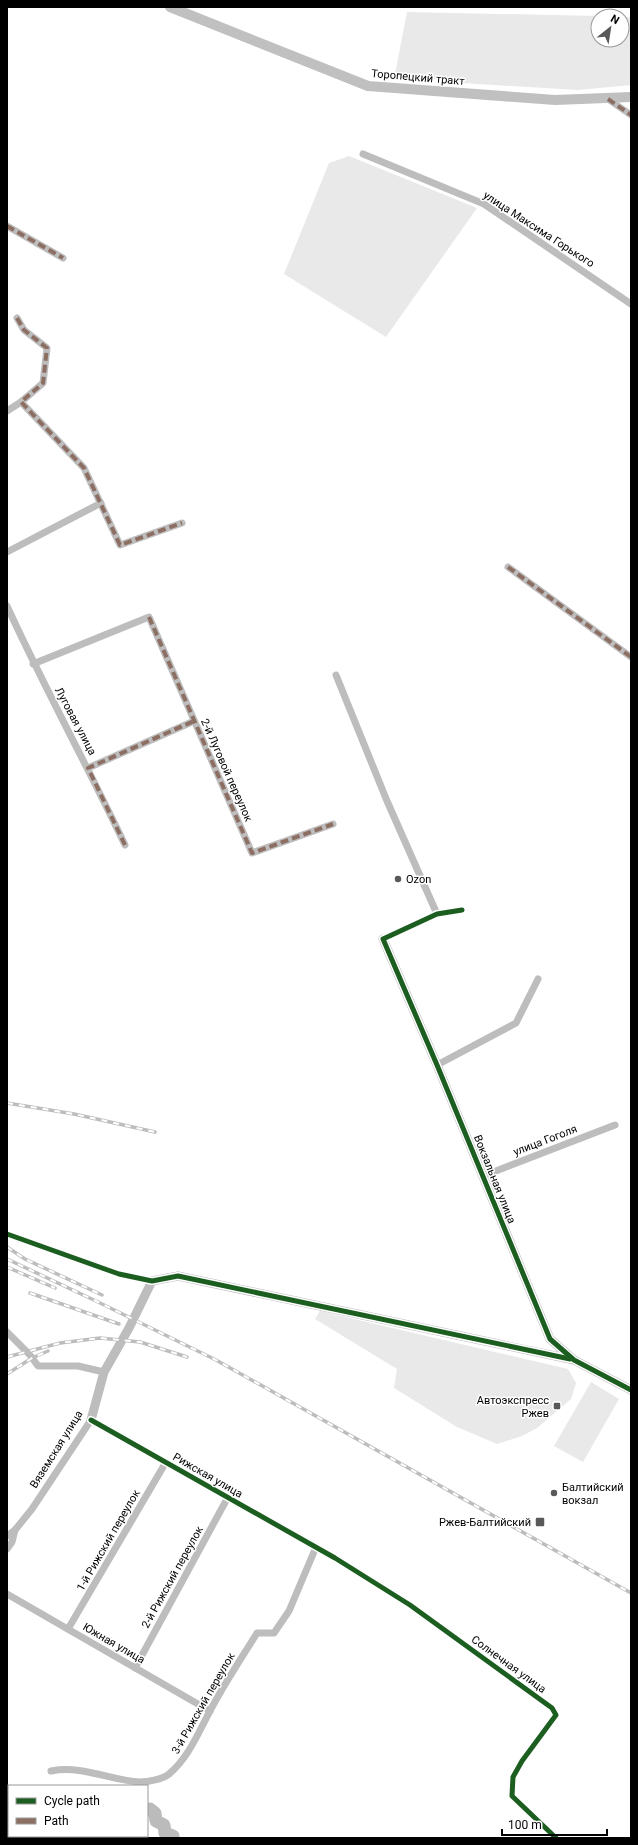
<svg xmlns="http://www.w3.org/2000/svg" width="638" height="1845" viewBox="0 0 638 1845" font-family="Roboto,sans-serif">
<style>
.green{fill:#e9e9e9}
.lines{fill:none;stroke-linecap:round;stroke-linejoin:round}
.river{stroke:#bbb;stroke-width:13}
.minor{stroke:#bdbdbd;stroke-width:7}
.tertiary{stroke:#bdbdbd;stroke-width:9}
.secondary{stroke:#c0c0c0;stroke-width:10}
.rail-casing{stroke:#bdbdbd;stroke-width:3.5}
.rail{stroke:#fff;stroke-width:2;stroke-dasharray:6;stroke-linecap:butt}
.quiet{stroke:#8d6e63;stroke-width:4;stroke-dasharray:8 4;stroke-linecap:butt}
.cycleway-casing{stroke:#fff;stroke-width:8}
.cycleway{stroke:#1b5e20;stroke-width:5}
.poi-dot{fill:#595959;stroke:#fff;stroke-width:1.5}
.labels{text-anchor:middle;stroke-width:3;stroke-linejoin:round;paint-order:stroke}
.street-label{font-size:11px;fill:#000;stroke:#fff}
.poi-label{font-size:11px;fill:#000;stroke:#fff;text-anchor:start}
</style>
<rect width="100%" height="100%" fill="#fff"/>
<!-- green -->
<g class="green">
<polygon points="407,12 598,16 598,40 622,40 622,17 631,17 631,85 578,90 462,83 395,74"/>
<polygon points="349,156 477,208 386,337 284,274 329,163"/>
<polygon points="320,1311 568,1369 576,1383 571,1399 537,1428 522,1436 497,1444 457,1427 394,1388 397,1369 315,1319"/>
<polygon points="591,1382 619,1399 583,1462 554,1446"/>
</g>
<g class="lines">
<!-- river -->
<g class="river">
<polyline points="7,1810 9,1812"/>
<polyline points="147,1810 150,1809 155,1813 156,1821 164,1825 165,1833 173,1836 173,1838"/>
<polyline points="84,1836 84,1838"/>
<polyline points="114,1838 115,1836"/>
</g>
<!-- minor -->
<g class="minor">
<polyline points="608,99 631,115"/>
<polyline points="363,154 484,204 631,304"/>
<polyline points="7,226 63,258"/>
<polyline points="17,318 24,330 47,348 43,383 21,402 84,468 120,545 182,523"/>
<polyline points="7,411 21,402"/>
<polyline points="7,552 101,503"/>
<polyline points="508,567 631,657"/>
<path d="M7,606c37,81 80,159 118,239"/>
<polyline points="33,664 149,617 252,853 333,824"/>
<polyline points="336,675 387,801 437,914"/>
<polyline points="88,768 194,721"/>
<polyline points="383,939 437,914 462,910"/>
<polyline points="437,1065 516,1023 538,979"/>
<polyline points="483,1176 615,1125"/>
<polyline points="7,1234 119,1274 152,1281"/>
<polyline points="7,1332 30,1355 38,1366 78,1366 104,1372"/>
<polyline points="7,1536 15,1530 32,1509 91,1420 335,1558 410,1605 552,1708 556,1715 522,1761 513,1777 512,1796 556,1838"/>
<polyline points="7,1549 12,1542 15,1530"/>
<polyline points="7,1594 210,1711"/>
<polyline points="68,1629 166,1462"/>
<polyline points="135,1668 228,1497"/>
<path d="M51,1771c32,-6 58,9 89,11 7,0 24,-3 29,-8 20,-17 29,-41 41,-63 14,-27 31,-52 47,-78h17l15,-22 27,-64"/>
</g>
<!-- tertiary -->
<g class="tertiary">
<polyline points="383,939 437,1065 550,1339 574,1360 631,1390"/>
<polyline points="91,1420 104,1372 129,1328 152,1281 178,1276 574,1360"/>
</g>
<!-- secondary -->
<polyline class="secondary" points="170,7 368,86 555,100 631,97"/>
<defs>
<g id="rail">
<polyline points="7,1103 74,1114 155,1132"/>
<polyline points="7,1247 25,1259 102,1295"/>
<polyline points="7,1259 96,1301 216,1360 631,1593"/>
<polyline points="7,1267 55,1288"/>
<polyline points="30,1293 119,1324"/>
<polyline points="7,1357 60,1343 100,1338 140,1342 187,1357"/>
<polyline points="7,1374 32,1358 48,1351"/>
</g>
</defs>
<!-- rail casing -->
<use href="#rail" class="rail-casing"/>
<!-- rail -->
<use href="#rail" class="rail"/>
<!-- quiet -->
<g class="quiet">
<polyline points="608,99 631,115"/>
<polyline points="7,226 63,258"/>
<polyline points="17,318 24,330 47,348 43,383 21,402 84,468 120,545 182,523"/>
<polyline points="508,567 631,657"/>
<polyline points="149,617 252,853 333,824"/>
<polyline points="125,845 88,768 194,721"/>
</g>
<defs>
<g id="cycleway">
<polyline points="462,910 437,914 383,939 437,1065 550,1339 574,1360 631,1390"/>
<polyline points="7,1234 119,1274 152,1281 178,1276 570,1359"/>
<polyline points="91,1420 335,1558 410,1605 552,1708 556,1715 522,1761 513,1777 512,1796 556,1838"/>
</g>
</defs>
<!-- cycleway casing -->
<use href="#cycleway" class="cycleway-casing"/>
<!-- cycleway -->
<use href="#cycleway" class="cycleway"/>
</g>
<!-- markers -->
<g class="poi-dot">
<circle cx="398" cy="879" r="4"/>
<rect x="553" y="1402" width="8" height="8" rx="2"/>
<circle cx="554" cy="1493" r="4"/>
<rect x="535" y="1517" width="10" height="10" rx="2"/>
</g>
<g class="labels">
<!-- street labels -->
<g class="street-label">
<text transform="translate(418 77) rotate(5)" y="4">Торопецкий тракт</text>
<text transform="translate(539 229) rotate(33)" y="4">улица Максима Горького</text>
<text transform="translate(76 721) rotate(62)" y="4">Луговая улица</text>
<text transform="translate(227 770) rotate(66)" y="4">2-й Луговой переулок</text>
<text transform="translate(545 1140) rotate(-21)" y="4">улица Гоголя</text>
<text transform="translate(495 1179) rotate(68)" y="4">Вокзальная улица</text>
<text transform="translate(56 1449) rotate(-58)" y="4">Вяземская улица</text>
<text transform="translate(208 1475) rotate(30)" y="4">Рижская улица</text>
<text transform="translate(108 1540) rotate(-60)" y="4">1-й Рижский переулок</text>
<text transform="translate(172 1577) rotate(-61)" y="4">2-й Рижский переулок</text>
<text transform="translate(114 1643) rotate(30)" y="4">Южная улица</text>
<text transform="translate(509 1664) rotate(36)" y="4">Солнечная улица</text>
<text transform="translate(203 1703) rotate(-60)" y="4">3-й Рижский переулок</text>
</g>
<!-- poi labels -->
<g class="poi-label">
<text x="406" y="883">Ozon</text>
<text x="549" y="1404" text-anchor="end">Автоэкспресс<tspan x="549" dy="13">Ржев</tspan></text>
<text x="562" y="1491">Балтийский<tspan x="562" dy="13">вокзал</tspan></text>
<text x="531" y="1526" text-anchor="end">Ржев-Балтийский</text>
</g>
</g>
<!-- border -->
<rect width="638" height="1845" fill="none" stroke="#000000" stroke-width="16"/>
<!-- legend -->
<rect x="8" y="1785" width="140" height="52" fill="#ffffff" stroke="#999999"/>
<rect x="16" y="1798" width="20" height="6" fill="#1b5e20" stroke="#999999"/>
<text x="44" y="1805" font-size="12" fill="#000000">Cycle path</text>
<rect x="16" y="1818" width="20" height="6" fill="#8d6e63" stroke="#999999"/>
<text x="44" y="1825" font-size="12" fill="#000000">Path</text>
<!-- north arrow -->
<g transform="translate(610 28) rotate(30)"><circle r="19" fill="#ffffff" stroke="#999999"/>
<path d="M0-3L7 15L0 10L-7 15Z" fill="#595959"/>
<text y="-6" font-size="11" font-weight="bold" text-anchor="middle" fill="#000000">N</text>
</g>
<!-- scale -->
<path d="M502 1829v6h105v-6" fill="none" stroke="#000000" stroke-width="2"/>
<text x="508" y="1829" font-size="12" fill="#000000" stroke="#ffffff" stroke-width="3" paint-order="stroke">100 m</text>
</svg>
